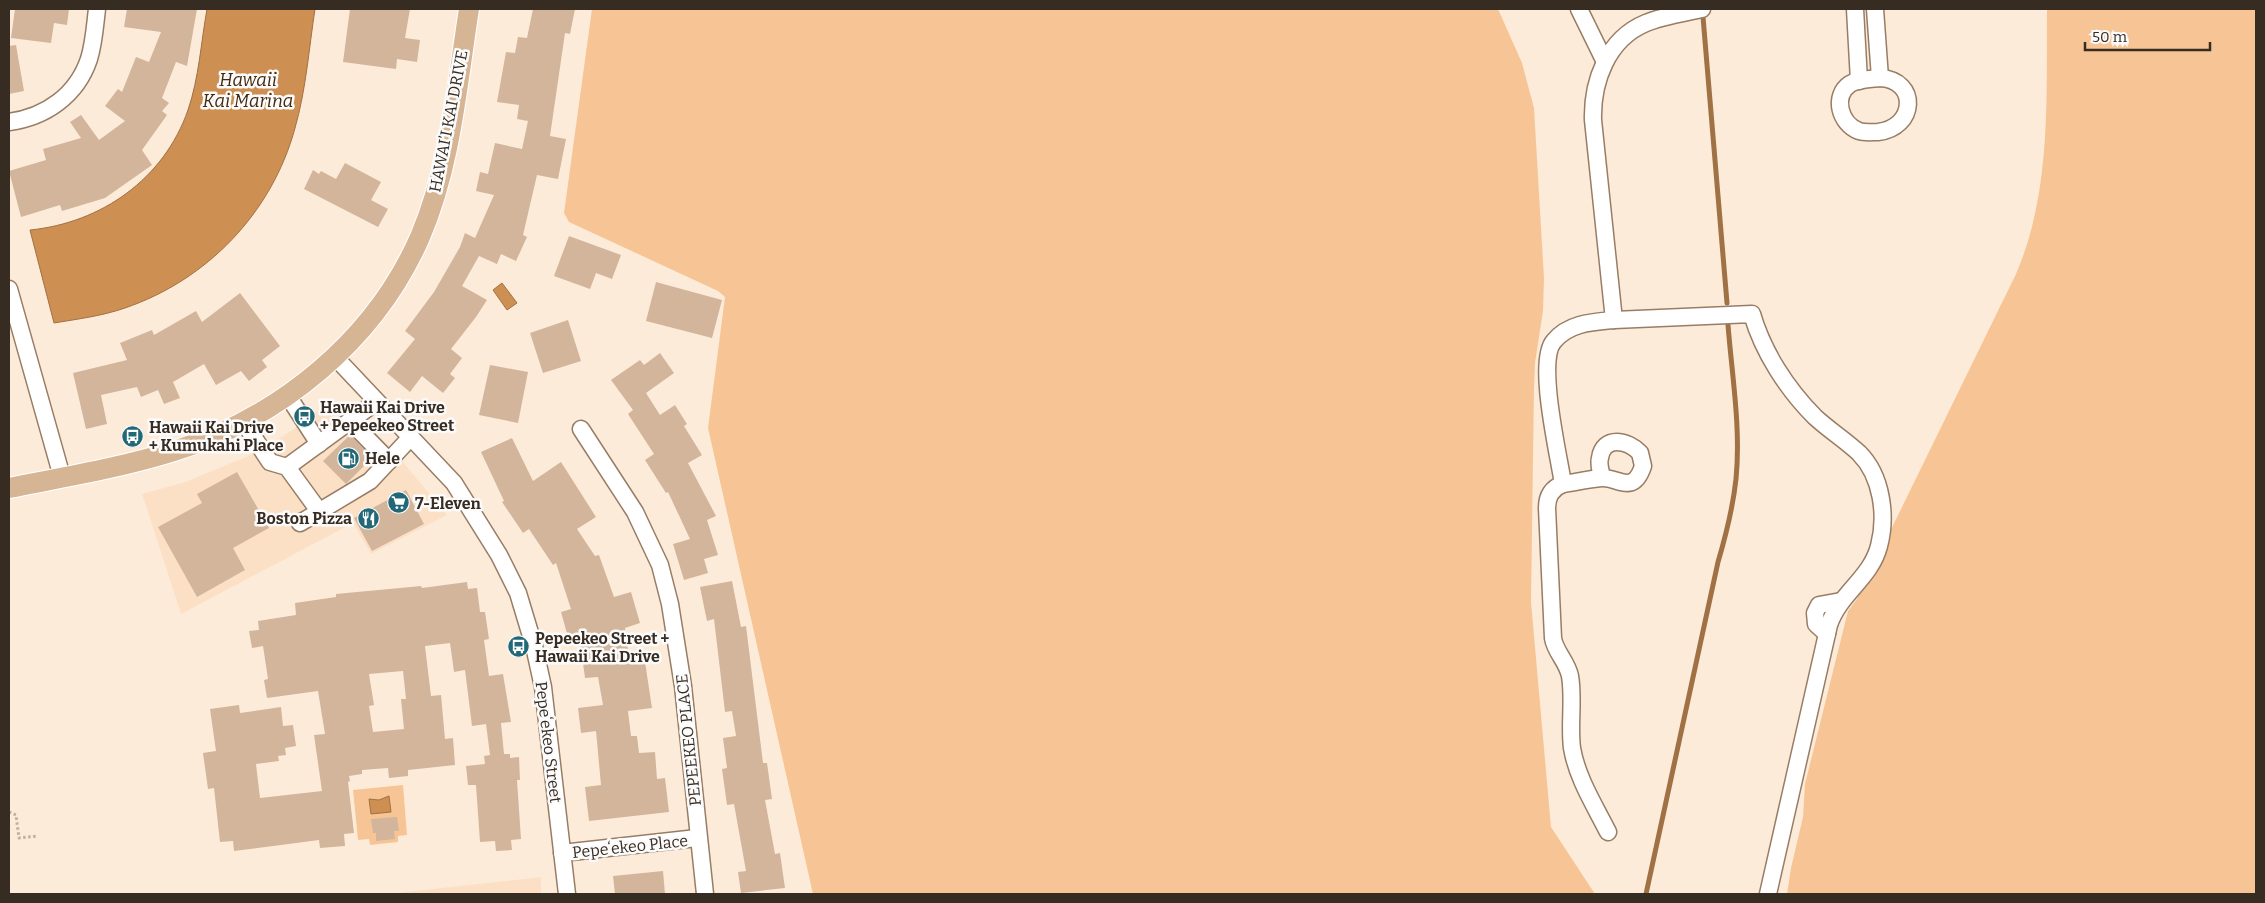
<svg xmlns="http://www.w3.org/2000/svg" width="2265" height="903" viewBox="0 0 2265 903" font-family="Bitter,serif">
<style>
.built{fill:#fce0c5}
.green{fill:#f7c595}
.water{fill:#cd8f52;stroke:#a07144}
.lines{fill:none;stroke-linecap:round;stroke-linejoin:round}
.stream{stroke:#a07144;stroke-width:5}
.building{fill:#d2b59b;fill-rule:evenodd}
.minor-casing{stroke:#987d65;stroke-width:19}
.major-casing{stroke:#fff;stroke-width:22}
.path{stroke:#c0b0a1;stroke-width:3;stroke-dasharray:2.5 2.5;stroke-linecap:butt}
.minor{stroke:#fff;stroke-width:16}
.major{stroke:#d6b595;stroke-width:20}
.labels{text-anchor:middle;stroke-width:5;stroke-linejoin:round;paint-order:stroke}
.street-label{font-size:16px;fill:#372c22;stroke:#fbfbfb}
.poi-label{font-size:16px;font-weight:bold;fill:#372c22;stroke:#fbfbfb;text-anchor:start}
.water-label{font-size:18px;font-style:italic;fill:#42280d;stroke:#fbfbfb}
</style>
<rect width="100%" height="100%" fill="#fdebda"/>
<!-- built -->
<g class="built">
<polygon points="334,401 346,404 402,461 447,515 371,554 353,523 181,614 142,494 185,482 246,457 280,438 309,418 323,406"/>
<polygon points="541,877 541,894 387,894"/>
</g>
<!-- green -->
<g class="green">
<polygon points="592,9 1498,9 1522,63 1534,108 1544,278 1543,311 1535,363 1534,389 1531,602 1551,827 1595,894 813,894 708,428 725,297 718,291 569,222 564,213"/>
<path d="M2047,9h209v885h-469l4,-26 12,-51 2,-33 43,-173 9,-12 159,-325c36,-84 30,-176 31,-265z"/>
<polygon points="403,785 407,835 398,836 398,842 370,845 369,839 358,840 353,790"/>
</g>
<!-- water -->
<g class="water">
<path d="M207,9h108c-6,39 -9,81 -20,119 -23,85 -88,152 -170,180 -23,8 -47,11 -71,15l-24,-93c71,-7 134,-51 158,-120 11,-32 13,-68 19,-101z"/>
<polygon points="502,283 517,303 507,310 493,290"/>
<polygon points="389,796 391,812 371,814 369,799 379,800"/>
</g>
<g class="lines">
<!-- stream -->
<g class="stream">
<polyline points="1703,17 1727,303"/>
<path d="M1646,894l72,-332c8,-27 15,-55 18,-83 5,-51 -4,-103 -8,-154"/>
</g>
</g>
<!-- building -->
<g class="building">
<polygon points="15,9 69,9 67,25 54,23 51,43 11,38"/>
<polygon points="127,9 197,9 187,66 176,62 162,98 169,103 162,111 167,115 142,150 152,165 105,198 62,211 60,205 21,217 9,171 46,160 43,149 81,138 70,122 81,115 99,140 125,121 105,106 118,89 122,92 136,57 149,62 161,32 124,27"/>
<polygon points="350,9 410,9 405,38 420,40 417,62 397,59 396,69 343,62"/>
<polygon points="533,9 575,9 570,34 565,33 550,136 566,139 558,179 537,175 523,235 527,237 516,261 501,254 497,264 479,256 462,286 487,300 476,317 451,349 462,358 450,374 455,378 443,393 422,376 410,392 387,373 415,339 405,331 434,292 460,247 465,233 475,238 494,195 476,191 480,172 488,174 495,143 522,149 528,121 517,119 519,105 497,102 506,52 515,53 518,37 527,38"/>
<polygon points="16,45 24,91 9,94 9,46"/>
<polygon points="345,163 381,182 371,200 388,209 378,227 304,189 313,170 319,174 321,171 336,179"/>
<polygon points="569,236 621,255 612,279 596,273 590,289 554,276"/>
<polygon points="656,282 722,300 712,338 646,321"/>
<polygon points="240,293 280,346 262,360 267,367 249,381 241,371 216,385 204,364 173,382 180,398 164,404 158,390 141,397 137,387 101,395 107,424 86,429 73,373 127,360 120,343 152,330 154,335 196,311 202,322"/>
<polygon points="568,320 581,361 543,373 530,333"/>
<polygon points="660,353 674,373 646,393 660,415 675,405 687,424 684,426 702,455 688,463 716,516 707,520 718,555 704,559 708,573 684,580 673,544 690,539 668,492 666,493 645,460 654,454 628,414 633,410 611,380 640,360 644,365"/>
<polygon points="490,365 528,372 518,423 479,415"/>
<polygon points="350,435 372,458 346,484 323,461"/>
<polygon points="512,438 533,481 561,462 596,517 577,529 595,556 599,555 614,597 631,592 640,623 625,628 630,664 645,662 652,708 628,711 631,736 637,736 639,753 655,752 657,779 665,778 669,812 589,821 585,787 601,785 596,731 581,733 578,708 603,705 598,677 585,678 580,641 570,644 561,612 571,609 556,563 553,565 529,529 523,533 502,502 504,501 481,452"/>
<polygon points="237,472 269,528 233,548 245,570 197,597 158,527 202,503 197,494"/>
<polygon points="406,490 424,524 372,551 354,518"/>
<polygon points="732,581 741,627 746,626 763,763 767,763 772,799 765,800 775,854 780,853 785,888 741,893 738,872 746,871 734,804 727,805 722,769 727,768 723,738 736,736 732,711 725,712 714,619 707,621 700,587"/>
<path d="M467,582l1,7 9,-1 3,24h5l4,27 -5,1 5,36 14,-2 8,48 -10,1 3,31h6v4l9,-1 1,23h-3l4,59 -10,1 1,10 -16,1 -1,-10 -15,1 -4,-57h-8l-2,-19 19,-2 -1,-8 6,-1 -4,-31 -14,2 -7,-56 -11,2 -4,-29 -25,3 6,50 10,-1 4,44 8,-1 2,27 -47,5v6l-19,2 -1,-10 -26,2v4l-13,2 1,5 -2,1 6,51 -10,1 1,12 -25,2 -1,-8 -85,11 -1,-10 -13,1 -6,-54 -6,1 -5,-36 13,-2 -6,-42 29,-4 1,8 41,-6 2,19 10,-1 3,21 -11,2 1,7 -8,1 1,5 -23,3 4,34 62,-7 -8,-56 11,-1 -7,-43 -51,7 -3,-18 4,-1 -5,-33 -11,2 -3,-17 10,-1 -1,-9 38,-6 -1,-12 41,-6v-3l85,-8 1,2zM403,671l3,28h-5l3,30 -31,3 -4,-26 5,-1 -5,-31z"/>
<polygon points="397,817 399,831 394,831 395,839 376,841 376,833 373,833 371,819"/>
<polygon points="663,871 665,894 615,894 613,876"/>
</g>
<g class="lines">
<defs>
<g id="minor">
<polyline points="1579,9 1605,62"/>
<polyline points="1855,9 1859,81"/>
<polyline points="1875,9 1880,78"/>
<path d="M1880,78c39,2 36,50 -2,54 -7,0 -13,1 -19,-1 -19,-7 -27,-35 -9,-47 8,-5 21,-5 30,-6z"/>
<path d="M9,122c37,-5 68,-27 80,-63 5,-16 6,-34 8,-50"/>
<polyline points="9,289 62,477"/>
<path d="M1614,320l138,-6c11,38 35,75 63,103 14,13 30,23 44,36 23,23 28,63 20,93 -8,32 -40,48 -50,79l-61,269"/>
<polyline points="335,357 454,483 499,555 518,593 534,646 543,687 567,894"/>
<polyline points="288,396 319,444"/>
<polyline points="243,421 270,462 287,467 319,511"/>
<polyline points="350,421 389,461"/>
<polyline points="581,429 635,512 660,565 670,604 683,686 705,894"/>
<polyline points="287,467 376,402"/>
<path d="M1602,478c-1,-7 -4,-14 -2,-20 3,-23 28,-18 40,-5l3,13c-10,30 -25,11 -41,12 -13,1 -26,4 -39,6 -11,4 -16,12 -16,24l6,130c2,14 14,23 17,38 4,23 -1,49 2,72 5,30 23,58 36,84"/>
<path d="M1563,484c-4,-28 -27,-123 -9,-143 15,-18 38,-19 60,-21l-21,-200c-1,-38 14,-81 53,-97 17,-7 38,-10 56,-14"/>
<polyline points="300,523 370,481 411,437"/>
<polyline points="1827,634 1816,624 1815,613 1819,605 1841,601"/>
<polyline points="562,853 697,838"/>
</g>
<path id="major" d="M9,488c55,-11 111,-20 165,-37 107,-34 201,-111 246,-214 31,-72 37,-152 49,-228"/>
</defs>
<!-- minor casing -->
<use href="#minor" class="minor-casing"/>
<!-- major casing -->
<use href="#major" class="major-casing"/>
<!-- path -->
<polyline class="path" points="9,812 16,815 19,838 37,836"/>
<!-- minor -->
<use href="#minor" class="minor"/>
<!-- major -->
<use href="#major" class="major"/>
</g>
<!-- icons -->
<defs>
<symbol id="bus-disc" viewBox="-11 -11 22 22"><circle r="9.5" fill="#226877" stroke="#fbfbfb"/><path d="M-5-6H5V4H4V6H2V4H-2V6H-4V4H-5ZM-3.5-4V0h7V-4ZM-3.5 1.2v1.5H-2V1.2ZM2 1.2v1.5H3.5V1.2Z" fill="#fff"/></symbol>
<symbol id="fuel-disc" viewBox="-11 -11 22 22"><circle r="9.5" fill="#226877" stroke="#fbfbfb"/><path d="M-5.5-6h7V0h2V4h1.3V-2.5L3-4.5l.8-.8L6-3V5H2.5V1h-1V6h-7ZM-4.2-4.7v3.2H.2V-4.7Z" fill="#fff"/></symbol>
<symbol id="supermarket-disc" viewBox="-11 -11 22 22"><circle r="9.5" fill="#226877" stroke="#fbfbfb"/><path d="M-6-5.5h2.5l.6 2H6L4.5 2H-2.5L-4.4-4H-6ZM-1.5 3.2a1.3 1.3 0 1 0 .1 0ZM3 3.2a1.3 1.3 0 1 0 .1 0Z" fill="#fff"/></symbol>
<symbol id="restaurant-disc" viewBox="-11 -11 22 22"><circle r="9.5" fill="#226877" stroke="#fbfbfb"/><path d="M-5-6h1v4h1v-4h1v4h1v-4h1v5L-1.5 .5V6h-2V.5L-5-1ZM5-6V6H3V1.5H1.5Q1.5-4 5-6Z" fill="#fff"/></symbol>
</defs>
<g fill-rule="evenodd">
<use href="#bus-disc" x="292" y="404" width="25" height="25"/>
<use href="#bus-disc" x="120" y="424" width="25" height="25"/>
<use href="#fuel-disc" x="336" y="446" width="25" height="25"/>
<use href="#supermarket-disc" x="386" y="490" width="25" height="25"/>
<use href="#restaurant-disc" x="356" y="506" width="25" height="25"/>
<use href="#bus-disc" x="506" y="634" width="25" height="25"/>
</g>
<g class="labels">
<!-- street labels -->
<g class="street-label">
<text transform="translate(448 121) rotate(-79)" y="6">HAWAI’I KAI DRIVE</text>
<text transform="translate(688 740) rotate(-96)" y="6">PEPEEKEO PLACE</text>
<text transform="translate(549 742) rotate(83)" y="6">Pepeʻekeo Street</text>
<text transform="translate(630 846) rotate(-6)" y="6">Pepeʻekeo Place</text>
</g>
<!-- poi labels -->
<g class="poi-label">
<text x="320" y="413">Hawaii Kai Drive<tspan x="320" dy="18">+ Pepeekeo Street</tspan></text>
<text x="149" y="433">Hawaii Kai Drive<tspan x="149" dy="18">+ Kumukahi Place</tspan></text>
<text x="365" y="464">Hele</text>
<text x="415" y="509">7-Eleven</text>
<text x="352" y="524" text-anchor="end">Boston Pizza</text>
<text x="535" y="644">Pepeekeo Street +<tspan x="535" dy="18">Hawaii Kai Drive</tspan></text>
</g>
<!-- water labels -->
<g class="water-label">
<text x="248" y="86">Hawaii<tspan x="248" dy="21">Kai Marina</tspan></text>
</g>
</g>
<!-- border -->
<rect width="2265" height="903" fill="none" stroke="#372c22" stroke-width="20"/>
<!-- scale -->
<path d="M2085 42v8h125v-8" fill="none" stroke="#372c22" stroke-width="2.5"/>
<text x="2092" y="42" font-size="15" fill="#372c22" stroke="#fbfbfb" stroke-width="4" paint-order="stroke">50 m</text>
</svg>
